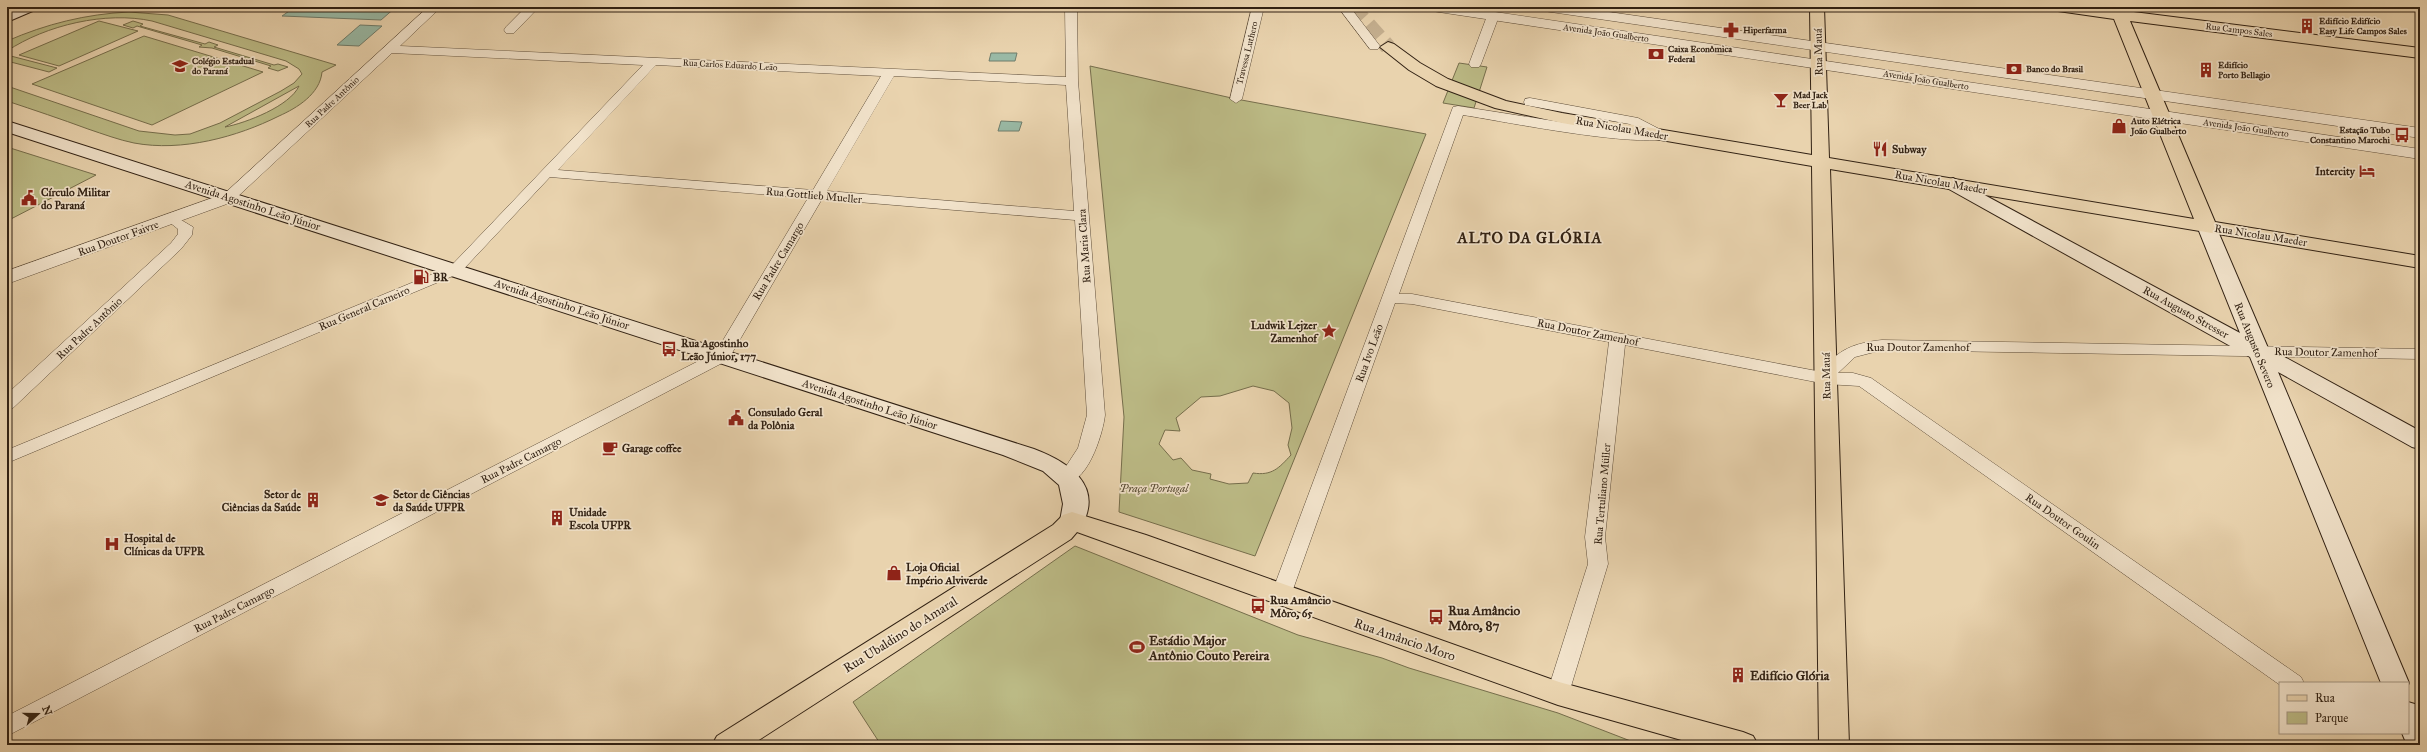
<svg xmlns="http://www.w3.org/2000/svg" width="2427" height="752" viewBox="0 0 2427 752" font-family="'IM FELL Great Primer',serif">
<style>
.green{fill:#bcbb86;stroke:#766e4c;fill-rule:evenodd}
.water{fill:#99b9a5;stroke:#6f7c6b}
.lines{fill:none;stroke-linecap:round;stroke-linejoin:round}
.primary-tunnel{stroke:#c4af8f;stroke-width:16;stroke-dasharray:16 8;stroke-linecap:butt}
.minor-casing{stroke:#5f4e3a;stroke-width:1}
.tertiary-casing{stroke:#5f4e3a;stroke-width:1}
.secondary-casing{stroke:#312113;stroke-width:2}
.primary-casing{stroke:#312113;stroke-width:2}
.minor{fill:#f1e2ca;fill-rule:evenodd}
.tertiary{fill:#f1e2ca;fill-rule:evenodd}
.secondary{fill:#f1e2ca;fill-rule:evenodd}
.primary{fill:#e9d3ae;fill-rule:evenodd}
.labels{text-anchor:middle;stroke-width:3.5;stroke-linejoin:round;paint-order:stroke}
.far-poi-label{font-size:9px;font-weight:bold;fill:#312113;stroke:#f1e2ca;text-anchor:start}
.far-street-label{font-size:9px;fill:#312113;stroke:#f1e2ca}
.street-label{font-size:11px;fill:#312113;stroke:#f1e2ca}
.poi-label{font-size:11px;font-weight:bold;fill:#312113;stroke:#f1e2ca;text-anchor:start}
.park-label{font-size:11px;font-style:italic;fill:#544830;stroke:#f1e2ca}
.near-poi-label{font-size:13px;font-weight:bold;fill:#312113;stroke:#f1e2ca;text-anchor:start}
.near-street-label{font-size:13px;fill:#312113;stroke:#f1e2ca}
.district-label{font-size:15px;font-weight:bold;letter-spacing:1px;fill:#312113;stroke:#f1e2ca}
</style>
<rect width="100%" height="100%" fill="#e9d3ae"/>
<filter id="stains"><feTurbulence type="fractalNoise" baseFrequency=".005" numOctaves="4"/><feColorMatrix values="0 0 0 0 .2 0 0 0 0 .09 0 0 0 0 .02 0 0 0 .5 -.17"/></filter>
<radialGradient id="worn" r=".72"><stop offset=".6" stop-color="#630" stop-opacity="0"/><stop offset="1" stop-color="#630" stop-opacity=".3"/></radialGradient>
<!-- green -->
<g class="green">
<path d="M129,12l39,3 168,50 -14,7c-2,22 -25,36 -43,44 -42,21 -97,36 -145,27 -15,-3 -31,-9 -46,-14 -27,-10 -54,-19 -81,-28v-15l132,45 36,4 15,-1 30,-11 61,-32 13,-8 8,-9 -3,-5 -13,-8 -134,-40c-46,-10 -106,4 -145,30v-10c39,-17 79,-27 122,-29zM299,86c-9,20 -53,37 -74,41z"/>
<polygon points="99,21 138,31 59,66 19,55"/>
<polygon points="133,21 143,24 140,26 205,44 209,42 218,45 214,47 274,65 278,64 288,67 278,71 268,68 271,66 212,48 199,47 202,45 137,26 133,28 123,25"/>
<polygon points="144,36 263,72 152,125 32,84"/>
<polygon points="7,55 57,68 49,72 7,61"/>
<polygon points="1459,63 1487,67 1474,108 1443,103"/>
<path d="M1090,66l146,33 190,35 -171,422 -136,-44 5,-95zM1253,386l21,5 15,12 3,25 -4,17 3,10c-12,13 -19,21 -38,18l-5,10 -19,1 -19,-5 1,-5 -19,-4 -11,-12 -8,2 -14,-16 6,-14 15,1 -4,-13 25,-21 19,-1z"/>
<polygon points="7,147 96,175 7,221"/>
<polygon points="1075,546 1298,635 1382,658 1409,668 1558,713 1641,745 881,745 853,702"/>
</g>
<!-- water -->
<g class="water">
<polygon points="295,7 396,7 381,20 282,16"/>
<polygon points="360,25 382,26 359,46 337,45"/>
<polygon points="991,53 1017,53 1015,61 989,61"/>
<polygon points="1001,121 1022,122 1019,131 998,131"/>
</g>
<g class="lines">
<!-- primary-tunnel -->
<polyline class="primary-tunnel" points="1352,7 1388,47"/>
<defs>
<g id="minor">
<path d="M428,7h13l-41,39 666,31 -1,-70h12l1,74 27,334c-2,19 -19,74 -44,67l-2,-5 19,-29 9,-33 -12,-195 -253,-21 -94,161 -721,376v-20l709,-364 92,-154 -258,-21 -90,96 -453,190v-13l443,-183 193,-202 -251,-12 -158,147h-10l-2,-3 2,-3zM656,65l225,11 -68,114 -255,-20zM894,76l172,9 8,126 -247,-20z"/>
<polygon points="526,7 539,7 514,33 506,33 504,30 506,27"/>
<polygon points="1252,7 1264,7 1242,99 1236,103 1230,99"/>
<polygon points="1338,7 1350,7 1380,46 1378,49 1370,49"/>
<polygon points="1493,12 1499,16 1481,64 1479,67 1471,67 1469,64 1487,16"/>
<path d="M1530,98l108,20 33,17c-12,18 -180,-16 -208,-20l-64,179h13l410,78c15,-23 33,-29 60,-32l538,9v10l-538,-9 -27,7 -17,16h15l18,5 430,299 3,6h-24v2l-421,-299 -33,-2 -201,-39 -20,192 3,27 -39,129 -3,6 -8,3 -8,-3 -3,-6 41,-129 -3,-27 24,-195 -197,-38 -17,-1 -104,292 -3,6 -7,2 -7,-2 -3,-6 182,-488 5,-1 172,27 17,-1 -18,-8 -104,-19 -1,-3 1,-3z"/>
<polygon points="171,214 193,227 192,235 181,249 13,408 7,410 7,394 171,243 178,234 178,229 164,218"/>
</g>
<g id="tertiary">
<polygon points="1425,7 1461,7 2420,149 2420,159 1432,11"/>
<polygon points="1537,7 1574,7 2420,128 2420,138 1544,11"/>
<polygon points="2110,7 2124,7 2127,15 2120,19 2115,18"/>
<polygon points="229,192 235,193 238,197 235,201 7,284 7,271"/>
</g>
<g id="secondary">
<polygon points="17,7 37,7 35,10 7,22 7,11"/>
<path d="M7,121l1027,328c34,13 71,36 47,78l-9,3 -9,-3 -3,-6 3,-17 -4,-19 -16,-14 -40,-16 -996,-323z"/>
<polygon points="1953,178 2240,333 2197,226 2200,222 2214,222 2268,348 2420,431 2420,449 2412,447 2278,372 2409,683 2408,685 2408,683 2381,683 2250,357 1947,188 1944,184 1947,180"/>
<polygon points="2408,702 2418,705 2420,709 2420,745 2407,745 2402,733 2408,733"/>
</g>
<g id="primary">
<polygon points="1810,7 1824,7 1829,158 2194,219 2114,19 2058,11 2051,7 2094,7 2420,48 2420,58 2130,21 2215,222 2420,256 2420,268 1830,169 1849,745 1819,745 1812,166 1562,123 1495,108 1436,86 1409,70 1380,47 1388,42 1394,44 1420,63 1448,79 1506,101 1562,113 1812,155"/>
<polygon points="1072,512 1146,535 1559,682 1743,732 1753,736 1758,745 1699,745 1558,705 1077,532 1071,539 751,745 712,745 717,736 1053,525 1063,515"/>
</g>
</defs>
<!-- minor casing -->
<use href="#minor" class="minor-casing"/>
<!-- tertiary casing -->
<use href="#tertiary" class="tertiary-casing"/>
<!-- secondary casing -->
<use href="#secondary" class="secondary-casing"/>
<!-- primary casing -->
<use href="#primary" class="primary-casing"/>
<!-- minor -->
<use href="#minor" class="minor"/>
<!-- tertiary -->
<use href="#tertiary" class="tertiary"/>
<!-- secondary -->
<use href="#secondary" class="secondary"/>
<!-- primary -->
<use href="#primary" class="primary"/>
</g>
<!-- icons -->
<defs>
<symbol id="building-bare" viewBox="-9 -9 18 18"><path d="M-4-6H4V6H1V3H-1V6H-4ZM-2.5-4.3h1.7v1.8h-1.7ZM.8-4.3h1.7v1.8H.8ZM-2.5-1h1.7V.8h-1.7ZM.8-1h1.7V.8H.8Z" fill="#8f2418" stroke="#f1e2ca" stroke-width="2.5" paint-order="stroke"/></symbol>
<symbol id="pharmacy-bare" viewBox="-9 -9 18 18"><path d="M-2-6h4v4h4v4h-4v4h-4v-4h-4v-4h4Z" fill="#8f2418" stroke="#f1e2ca" stroke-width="2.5" paint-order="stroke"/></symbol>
<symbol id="bank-bare" viewBox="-9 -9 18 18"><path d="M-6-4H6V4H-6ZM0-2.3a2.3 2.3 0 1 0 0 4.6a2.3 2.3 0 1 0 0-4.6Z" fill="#8f2418" stroke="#f1e2ca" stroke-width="2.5" paint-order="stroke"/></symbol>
<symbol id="school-bare" viewBox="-9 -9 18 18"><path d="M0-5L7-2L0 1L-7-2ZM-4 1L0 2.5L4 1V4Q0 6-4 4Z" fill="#8f2418" stroke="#f1e2ca" stroke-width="2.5" paint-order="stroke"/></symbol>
<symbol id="bar-bare" viewBox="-9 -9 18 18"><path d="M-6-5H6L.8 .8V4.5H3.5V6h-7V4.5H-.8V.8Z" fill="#8f2418" stroke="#f1e2ca" stroke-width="2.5" paint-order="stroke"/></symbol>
<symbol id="shop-bare" viewBox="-9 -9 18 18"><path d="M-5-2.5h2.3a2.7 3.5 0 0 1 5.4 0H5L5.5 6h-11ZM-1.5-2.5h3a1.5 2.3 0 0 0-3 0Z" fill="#8f2418" stroke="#f1e2ca" stroke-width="2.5" paint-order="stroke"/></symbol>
<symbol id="bus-bare" viewBox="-9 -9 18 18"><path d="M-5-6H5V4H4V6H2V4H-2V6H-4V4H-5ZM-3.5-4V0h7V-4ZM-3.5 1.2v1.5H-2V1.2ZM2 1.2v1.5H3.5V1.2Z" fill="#8f2418" stroke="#f1e2ca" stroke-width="2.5" paint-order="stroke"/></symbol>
<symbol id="restaurant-bare" viewBox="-9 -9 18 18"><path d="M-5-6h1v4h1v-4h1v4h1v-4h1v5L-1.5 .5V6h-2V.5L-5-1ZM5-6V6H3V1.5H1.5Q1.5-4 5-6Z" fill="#8f2418" stroke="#f1e2ca" stroke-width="2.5" paint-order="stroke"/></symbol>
<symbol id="hotel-bare" viewBox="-9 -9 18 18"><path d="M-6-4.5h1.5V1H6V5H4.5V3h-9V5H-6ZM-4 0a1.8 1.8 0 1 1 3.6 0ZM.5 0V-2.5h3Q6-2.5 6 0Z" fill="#8f2418" stroke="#f1e2ca" stroke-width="2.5" paint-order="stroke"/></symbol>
<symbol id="civic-bare" viewBox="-9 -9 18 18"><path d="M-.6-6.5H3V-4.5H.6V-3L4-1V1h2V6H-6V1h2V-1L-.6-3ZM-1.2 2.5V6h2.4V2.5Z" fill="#8f2418" stroke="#f1e2ca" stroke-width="2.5" paint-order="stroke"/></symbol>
<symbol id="fuel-bare" viewBox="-9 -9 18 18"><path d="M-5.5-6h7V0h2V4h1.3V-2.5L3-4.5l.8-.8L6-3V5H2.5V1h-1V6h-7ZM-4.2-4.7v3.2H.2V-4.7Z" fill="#8f2418" stroke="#f1e2ca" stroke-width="2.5" paint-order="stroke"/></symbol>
<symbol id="sight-bare" viewBox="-9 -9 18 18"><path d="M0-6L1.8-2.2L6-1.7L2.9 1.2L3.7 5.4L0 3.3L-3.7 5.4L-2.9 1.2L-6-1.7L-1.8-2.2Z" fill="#8f2418" stroke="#f1e2ca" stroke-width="2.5" paint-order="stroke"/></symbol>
<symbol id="cafe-bare" viewBox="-9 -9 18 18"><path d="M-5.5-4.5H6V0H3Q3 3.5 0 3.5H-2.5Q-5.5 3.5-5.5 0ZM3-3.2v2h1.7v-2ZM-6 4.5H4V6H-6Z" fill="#8f2418" stroke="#f1e2ca" stroke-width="2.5" paint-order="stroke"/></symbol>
<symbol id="university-bare" viewBox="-9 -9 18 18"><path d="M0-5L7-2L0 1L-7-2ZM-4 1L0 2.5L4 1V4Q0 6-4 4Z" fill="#8f2418" stroke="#f1e2ca" stroke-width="2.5" paint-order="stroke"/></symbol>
<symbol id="hospital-bare" viewBox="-9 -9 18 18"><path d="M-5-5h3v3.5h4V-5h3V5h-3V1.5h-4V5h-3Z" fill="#8f2418" stroke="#f1e2ca" stroke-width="2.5" paint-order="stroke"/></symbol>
<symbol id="stadium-bare" viewBox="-9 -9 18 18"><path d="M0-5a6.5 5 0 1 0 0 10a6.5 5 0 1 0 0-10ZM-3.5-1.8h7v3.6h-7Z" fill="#8f2418" stroke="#f1e2ca" stroke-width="2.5" paint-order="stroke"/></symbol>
</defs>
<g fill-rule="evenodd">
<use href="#building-bare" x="2296" y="15" width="22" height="22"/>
<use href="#pharmacy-bare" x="1720" y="19" width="22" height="22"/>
<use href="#bank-bare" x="1645" y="43" width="22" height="22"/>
<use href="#school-bare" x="169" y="55" width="22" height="22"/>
<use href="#bank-bare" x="2003" y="58" width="22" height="22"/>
<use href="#building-bare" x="2195" y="59" width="22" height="22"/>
<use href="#bar-bare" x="1770" y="89" width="22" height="22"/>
<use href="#shop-bare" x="2108" y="115" width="22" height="22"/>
<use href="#bus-bare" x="2391" y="124" width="22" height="22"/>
<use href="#restaurant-bare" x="1869" y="138" width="22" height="22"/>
<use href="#hotel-bare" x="2356" y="160" width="22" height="22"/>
<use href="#civic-bare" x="18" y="187" width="22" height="22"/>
<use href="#fuel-bare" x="410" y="266" width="22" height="22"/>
<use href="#sight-bare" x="1318" y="320" width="22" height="22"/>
<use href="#bus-bare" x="658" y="338" width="22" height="22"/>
<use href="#civic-bare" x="725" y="407" width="22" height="22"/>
<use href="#cafe-bare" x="599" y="437" width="22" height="22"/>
<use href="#building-bare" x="302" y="489" width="22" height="22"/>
<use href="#university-bare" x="370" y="489" width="22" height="22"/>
<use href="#building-bare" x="546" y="507" width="22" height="22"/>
<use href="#hospital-bare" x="101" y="533" width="22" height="22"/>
<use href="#shop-bare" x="883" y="562" width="22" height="22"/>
<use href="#bus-bare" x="1247" y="595" width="22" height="22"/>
<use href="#bus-bare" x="1425" y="606" width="22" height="22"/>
<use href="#stadium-bare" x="1126" y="636" width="22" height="22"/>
<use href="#building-bare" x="1727" y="664" width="22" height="22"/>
</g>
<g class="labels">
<!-- far-poi labels -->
<g class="far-poi-label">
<text x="2319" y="24">Edifício Edifício<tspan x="2319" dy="10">Easy Life Campos Sales</tspan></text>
<text x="1743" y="33">Hiperfarma</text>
<text x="1668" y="52">Caixa Econômica<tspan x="1668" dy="10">Federal</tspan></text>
<text x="192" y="64">Colégio Estadual<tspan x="192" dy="10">do Paraná</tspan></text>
<text x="2218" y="68">Edifício<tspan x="2218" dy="10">Porto Bellagio</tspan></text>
<text x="2026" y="72">Banco do Brasil</text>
<text x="1793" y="98">Mad Jack<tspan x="1793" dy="10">Beer Lab</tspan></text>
<text x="2131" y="124">Auto Elétrica<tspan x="2131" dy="10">João Gualberto</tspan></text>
<text x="2390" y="133" text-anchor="end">Estação Tubo<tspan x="2390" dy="10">Constantino Marochi</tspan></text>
</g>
<!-- far-street labels -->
<g class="far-street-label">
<text transform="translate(2239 30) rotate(7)" y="3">Rua Campos Sales</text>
<text transform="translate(1606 33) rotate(8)" y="3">Avenida João Gualberto</text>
<text transform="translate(1247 53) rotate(-76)" y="3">Travessa Luthero</text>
<text transform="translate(730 65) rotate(3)" y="3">Rua Carlos Eduardo Leão</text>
<text transform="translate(1926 80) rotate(9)" y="3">Avenida João Gualberto</text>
<text transform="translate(332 102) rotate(-43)" y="3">Rua Padre Antônio</text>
<text transform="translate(2246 128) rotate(8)" y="3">Avenida João Gualberto</text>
</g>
<!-- street labels -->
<g class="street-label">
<text transform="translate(1818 52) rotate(-91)" y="4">Rua Mauá</text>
<text transform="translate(1622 128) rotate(10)" y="4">Rua Nicolau Maeder</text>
<text transform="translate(1941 182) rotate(10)" y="4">Rua Nicolau Maeder</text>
<text transform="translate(814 195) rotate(5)" y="4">Rua Gottlieb Mueller</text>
<text transform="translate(253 205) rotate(18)" y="4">Avenida Agostinho Leão Júnior</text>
<text transform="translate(2261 235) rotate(9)" y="4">Rua Nicolau Maeder</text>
<text transform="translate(118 238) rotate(-20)" y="4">Rua Doutor Faivre</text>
<text transform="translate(1084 246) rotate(-94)" y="4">Rua Maria Clara</text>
<text transform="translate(778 261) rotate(-59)" y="4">Rua Padre Camargo</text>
<text transform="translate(562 304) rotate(18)" y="4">Avenida Agostinho Leão Júnior</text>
<text transform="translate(364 308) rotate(-23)" y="4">Rua General Carneiro</text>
<text transform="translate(2186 312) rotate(29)" y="4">Rua Augusto Stresser</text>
<text transform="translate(89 328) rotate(-43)" y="4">Rua Padre Antônio</text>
<text transform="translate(1588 332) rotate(11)" y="4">Rua Doutor Zamenhof</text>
<text transform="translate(2255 345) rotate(68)" y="4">Rua Augusto Severo</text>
<text x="1918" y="351">Rua Doutor Zamenhof</text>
<text transform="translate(2326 352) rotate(1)" y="4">Rua Doutor Zamenhof</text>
<text transform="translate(1369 353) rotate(-70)" y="4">Rua Ivo Leão</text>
<text transform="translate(1826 376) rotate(-91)" y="4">Rua Mauá</text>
<text transform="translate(870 404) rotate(18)" y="4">Avenida Agostinho Leão Júnior</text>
<text transform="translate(521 460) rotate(-27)" y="4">Rua Padre Camargo</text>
<text transform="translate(1602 494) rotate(-85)" y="4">Rua Tertuliano Müller</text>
<text transform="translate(2063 521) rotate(35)" y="4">Rua Doutor Goulin</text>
<text transform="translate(234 609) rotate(-27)" y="4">Rua Padre Camargo</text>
</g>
<!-- poi labels -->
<g class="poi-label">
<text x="1892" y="153">Subway</text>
<text x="2355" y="175" text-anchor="end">Intercity</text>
<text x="41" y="196">Círculo Militar<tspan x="41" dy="13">do Paraná</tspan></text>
<text x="433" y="281">BR</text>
<text x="1317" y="329" text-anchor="end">Ludwik Lejzer<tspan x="1317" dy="13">Zamenhof</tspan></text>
<text x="681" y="347">Rua Agostinho<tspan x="681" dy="13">Leão Júnior, 177</tspan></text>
<text x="748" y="416">Consulado Geral<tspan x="748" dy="13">da Polônia</tspan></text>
<text x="622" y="452">Garage coffee</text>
<text x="301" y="498" text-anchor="end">Setor de<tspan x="301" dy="13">Ciências da Saúde</tspan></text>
<text x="393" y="498">Setor de Ciências<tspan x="393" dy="13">da Saúde UFPR</tspan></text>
<text x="569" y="516">Unidade<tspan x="569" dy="13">Escola UFPR</tspan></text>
<text x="124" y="542">Hospital de<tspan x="124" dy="13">Clínicas da UFPR</tspan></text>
<text x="906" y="571">Loja Oficial<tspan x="906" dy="13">Império Alviverde</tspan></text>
<text x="1270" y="604">Rua Amâncio<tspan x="1270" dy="13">Môro, 65</tspan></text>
</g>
<!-- park labels -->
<g class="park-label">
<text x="1154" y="492">Praça Portugal</text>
</g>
<!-- near-poi labels -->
<g class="near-poi-label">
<text x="1448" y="615">Rua Amâncio<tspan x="1448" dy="15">Môro, 87</tspan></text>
<text x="1149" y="645">Estádio Major<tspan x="1149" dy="15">Antônio Couto Pereira</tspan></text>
<text x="1750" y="680">Edifício Glória</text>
</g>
<!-- near-street labels -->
<g class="near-street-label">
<text transform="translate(900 634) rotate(-32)" y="5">Rua Ubaldino do Amaral</text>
<text transform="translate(1405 639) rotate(19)" y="5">Rua Amâncio Moro</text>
</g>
<!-- district labels -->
<g class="district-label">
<text x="1530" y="243">ALTO DA GLÓRIA</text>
</g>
</g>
<!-- margin -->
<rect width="2427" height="752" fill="none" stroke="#e9d3ae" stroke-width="24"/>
<rect x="8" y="8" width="2411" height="736" fill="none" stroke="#312113" stroke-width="2"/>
<rect x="12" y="12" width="2403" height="728" fill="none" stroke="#312113"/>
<!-- legend -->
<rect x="2279" y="682" width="130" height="52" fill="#f1e2ca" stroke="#a49581"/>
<rect x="2287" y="695" width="20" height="6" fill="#e9d3ae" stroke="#a49581"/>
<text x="2315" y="702" font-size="12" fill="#312113">Rua</text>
<rect x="2287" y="712" width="20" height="12" fill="#bcbb86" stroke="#a49581"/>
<text x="2315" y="722" font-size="12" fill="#312113">Parque</text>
<!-- north arrow -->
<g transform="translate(38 714) rotate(69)" stroke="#f1e2ca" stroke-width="3" paint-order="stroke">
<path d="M0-3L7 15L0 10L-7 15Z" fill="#312113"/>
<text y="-6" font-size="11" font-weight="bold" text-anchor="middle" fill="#312113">N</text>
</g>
<rect width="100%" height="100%" filter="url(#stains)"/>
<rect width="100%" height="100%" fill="url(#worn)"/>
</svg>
